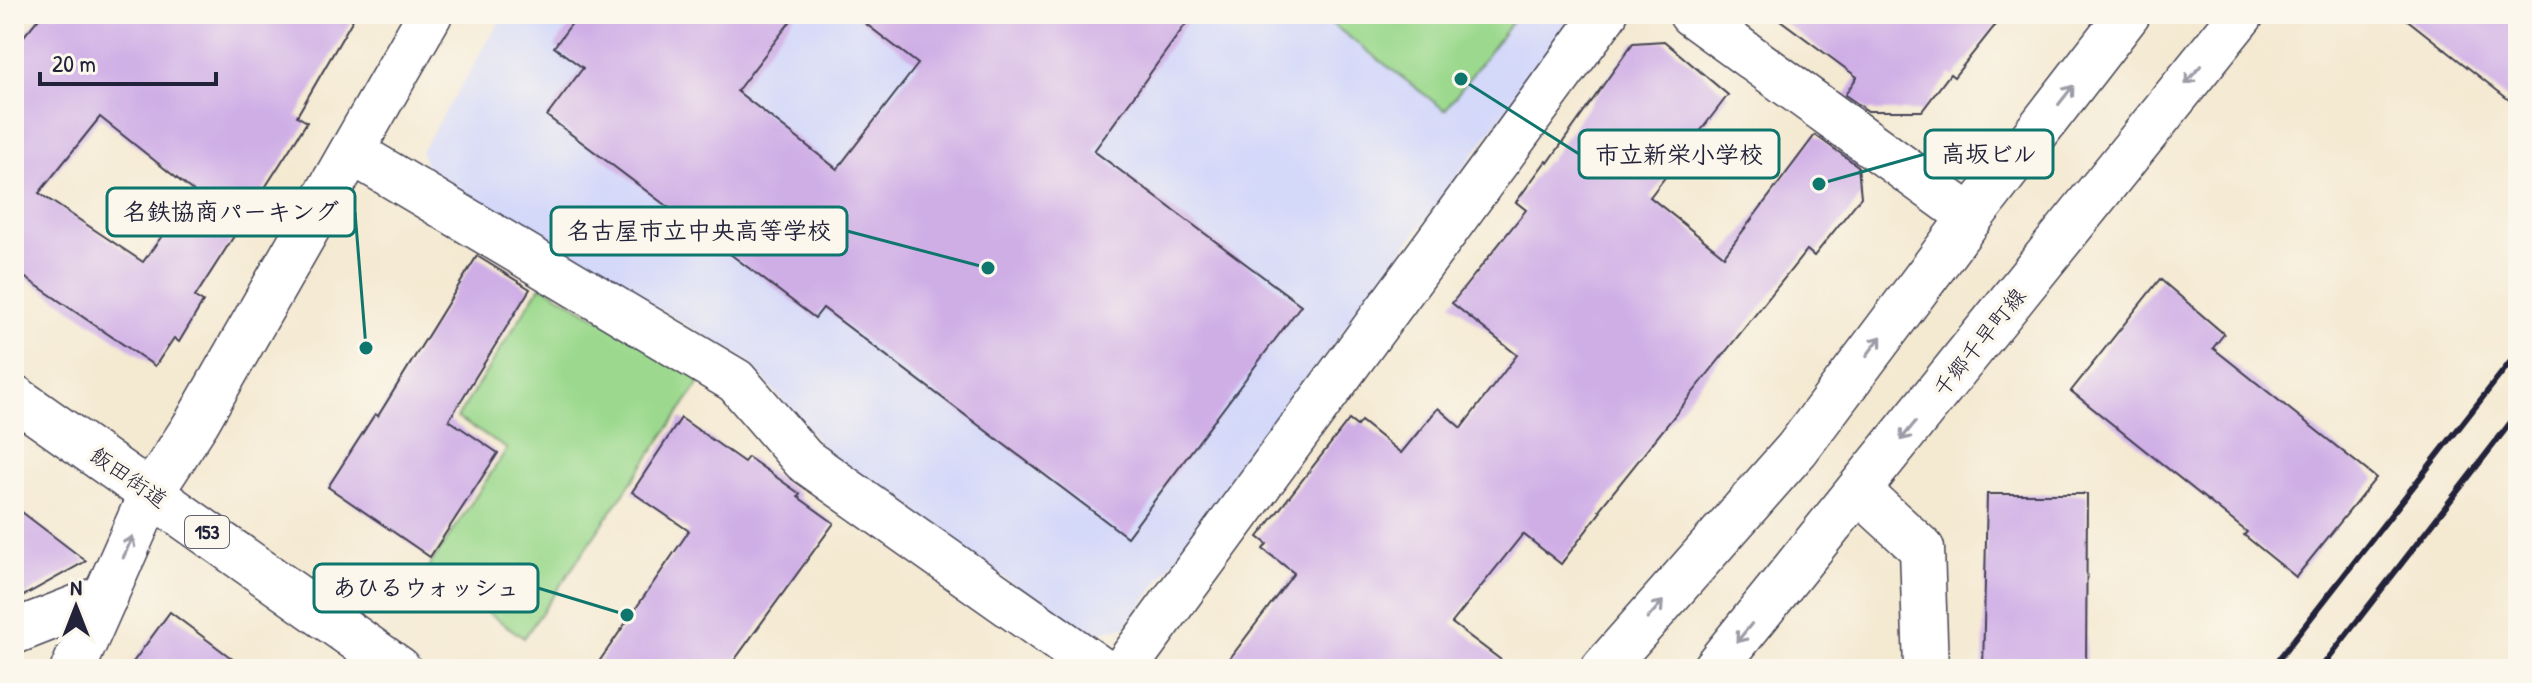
<svg xmlns="http://www.w3.org/2000/svg" width="2532" height="683" viewBox="0 0 2532 683" font-family="'Patrick Hand','Klee One',sans-serif">
<style>
.built{fill:#d4d8f9}
.green{fill:#9cd98e;stroke:#5f7e64;stroke-width:2}
.building{fill:#cfaee6;fill-rule:evenodd}
.lines{fill:none;stroke-linecap:round;stroke-linejoin:round}
.street-casing{stroke:#424052;stroke-width:47}
.secondary-casing{stroke:#424052;stroke-width:47}
.highway-casing{stroke:#424052;stroke-width:47}
.street{stroke:#fff;stroke-width:44}
.secondary{stroke:#fff;stroke-width:44}
.highway{stroke:#fff;stroke-width:44}
.rail{stroke:#22223b;stroke-width:6}
.oneway{stroke:#9c9ca7}
.labels{text-anchor:middle;stroke-width:7;stroke-linejoin:round;paint-order:stroke}
.shield{fill:#fbf7ec;stroke:#636270;stroke-width:2}
.shield-label{font-size:20px;font-weight:bold;fill:#22223b}
.street-label{font-size:22px;fill:#22223b;stroke:#fbf7ec}
.leader{fill:none;stroke:#0f766e;stroke-width:3}
.callout-dot{fill:#0f766e;stroke:#fbf7ec;stroke-width:3}
.callout{fill:#fbf7ec;stroke:#0f766e;stroke-width:3}
.callout-label{font-size:24px;text-anchor:middle;font-weight:bold;fill:#22223b}
</style>
<rect width="100%" height="100%" fill="#fbf7ec"/>
<filter id="ink" filterUnits="userSpaceOnUse"><feTurbulence type="fractalNoise" baseFrequency=".0125" numOctaves="2"/><feDisplacementMap in="SourceGraphic" scale="16" xChannelSelector="R" yChannelSelector="G"/><feConvolveMatrix kernelMatrix="1 2 1 2 8 2 1 2 1" color-interpolation-filters="sRGB"/></filter>
<filter id="wash" filterUnits="userSpaceOnUse"><feTurbulence type="fractalNoise" baseFrequency=".006" numOctaves="4" result="noise"/><feDisplacementMap in="SourceGraphic" scale="32" xChannelSelector="R" yChannelSelector="G"/><feGaussianBlur stdDeviation="1.8" result="paint"/><feColorMatrix in="noise" values="0 0 0 0 0 0 0 0 0 0 0 0 0 0 0 0 0 1.4 0 .05"/><feComposite in="paint" operator="in"/></filter>
<g filter="url(#wash)">
<rect width="100%" height="100%" fill="#f4e9d1"/>
<!-- built -->
<polygon class="built" points="504,14 1577,14 1125,627 1086,635 834,460 747,360 429,176 421,152"/>
<!-- green -->
<g class="green">
<polygon points="1319,14 1518,14 1445,110"/>
<polygon points="541,285 703,378 524,638 427,570 507,449 457,418"/>
</g>
<g id="blocks">
<!-- building -->
<g class="building">
<path d="M42,14h314l-59,102 10,6 -112,175 8,5 -24,40 -5,-4 -19,28 -141,-96v-222zM100,117l94,75 -51,70 -104,-69z"/>
<polygon points="579,14 796,14 737,91 837,169 918,64 853,14 1193,14 1094,151 1301,305 1127,537 823,308 815,318 547,116 583,68 554,47"/>
<polygon points="1772,14 2004,14 1954,77 1950,74 1922,111 1868,111 1845,95 1857,77"/>
<polygon points="2400,14 2518,14 2518,107"/>
<polygon points="1664,41 1728,95 1650,197 1724,256 1815,135 1858,166 1861,197 1814,256 1807,250 1599,510 1601,511 1561,564 1523,534 1452,623 1513,669 1222,669 1294,573 1263,549 1267,544 1258,537 1349,420 1357,426 1361,421 1401,453 1438,408 1461,428 1517,355 1452,303 1526,210 1516,202 1546,161 1548,163 1633,43"/>
<polygon points="477,256 530,289 449,420 498,453 430,557 328,487 375,414 378,416"/>
<polygon points="2160,279 2224,334 2213,348 2376,478 2296,577 2244,535 2247,532 2071,391"/>
<polygon points="681,418 744,462 748,457 800,494 798,497 834,523 728,669 594,669 689,531 632,492"/>
<polygon points="1987,494 2087,494 2086,669 1983,669"/>
<polygon points="14,506 86,561 14,601"/>
<polygon points="170,612 246,669 128,669"/>
</g>
</g>
</g>
<g filter="url(#ink)">
<use href="#blocks" fill-opacity="0" stroke="#424052" stroke-width="2"/>
<g class="lines">
<defs>
<g id="street">
<polyline points="1691,14 1971,217"/>
<polyline points="352,152 736,381 804,460 1100,669"/>
<polyline points="1859,491 1922,549 1926,669"/>
<polyline points="14,632 106,596"/>
<polyline points="73,669 151,493"/>
<polyline points="1124,669 1605,14"/>
</g>
<g id="secondary">
<polyline points="151,493 197,422 430,14"/>
<polyline points="1603,669 1797,449 1971,217 2128,14"/>
<polyline points="1714,669 2242,14"/>
</g>
<polyline id="highway" points="14,397 399,669"/>
</defs>
<!-- street casing -->
<use href="#street" class="street-casing"/>
<!-- secondary casing -->
<use href="#secondary" class="secondary-casing"/>
<!-- highway casing -->
<use href="#highway" class="highway-casing"/>
<!-- street -->
<use href="#street" class="street"/>
<!-- secondary -->
<use href="#secondary" class="secondary"/>
<!-- highway -->
<use href="#highway" class="highway"/>
<!-- rail -->
<g class="rail">
<polyline points="2271,669 2518,352"/>
<polyline points="2320,669 2518,413"/>
</g>
</g>
<!-- one-way arrows -->
<defs><path id="oneway-shaft" d="M-6 0H5M1.5-3L5.5 0L1.5 3" fill="none" stroke-width="1.6" stroke-linecap="round" stroke-linejoin="round" transform="scale(2)"/></defs>
<g class="oneway">
<use href="#oneway-shaft" transform="translate(2193 75) rotate(129)"/>
<use href="#oneway-shaft" transform="translate(2066 95) rotate(-52)"/>
<use href="#oneway-shaft" transform="translate(1874 346) rotate(-53)"/>
<use href="#oneway-shaft" transform="translate(1908 431) rotate(129)"/>
<use href="#oneway-shaft" transform="translate(128 547) rotate(-66)"/>
<use href="#oneway-shaft" transform="translate(1655 610) rotate(-49)"/>
<use href="#oneway-shaft" transform="translate(1744 633) rotate(129)"/>
</g>
</g>
<g class="labels">
<!-- shield labels -->
<rect class="shield" x="185" y="516" width="44" height="32" rx="6"/>
<g class="shield-label">
<text x="207" y="539">153</text>
</g>
<!-- street labels -->
<g class="street-label">
<text transform="translate(1979 342) rotate(-51)" y="8">千郷千早町線</text>
<text transform="translate(129 477) rotate(35)" y="8">飯田街道</text>
</g>
</g>
<!-- callouts -->
<path class="leader" d="M1819 184L1925 154M1461 79L1579 154M366 348L355 212M988 268L847 231M627 615L538 588"/>
<g class="callout-dot">
<circle cx="1819" cy="184" r="8"/>
<circle cx="1461" cy="79" r="8"/>
<circle cx="366" cy="348" r="8"/>
<circle cx="988" cy="268" r="8"/>
<circle cx="627" cy="615" r="8"/>
</g>
<g class="callout">
<rect x="1925" y="130" width="128" height="48" rx="8"/>
<rect x="1579" y="130" width="200" height="48" rx="8"/>
<rect x="107" y="188" width="248" height="48" rx="8"/>
<rect x="551" y="207" width="296" height="48" rx="8"/>
<rect x="314" y="564" width="224" height="48" rx="8"/>
</g>
<g class="callout-label">
<text x="1989" y="162">高坂ビル</text>
<text x="1679" y="163">市立新栄小学校</text>
<text x="231" y="220">名鉄協商パーキング</text>
<text x="699" y="239">名古屋市立中央高等学校</text>
<text x="426" y="596">あひるウォッシュ</text>
</g>
<!-- margin -->
<rect width="2532" height="683" fill="none" stroke="#fbf7ec" stroke-width="48"/>
<!-- north arrow -->
<g transform="translate(76 607)" stroke="#fbf7ec" stroke-width="6" paint-order="stroke">
<path d="M0-6L14 30L0 20L-14 30Z" fill="#22223b"/>
<text y="-12" font-size="22" font-weight="bold" text-anchor="middle" fill="#22223b">N</text>
</g>
<!-- scale -->
<path d="M40 72v12h176v-12" fill="none" stroke="#22223b" stroke-width="4"/>
<text x="52" y="72" font-size="24" fill="#22223b" stroke="#fbf7ec" stroke-width="6" paint-order="stroke">20 m</text>
</svg>
